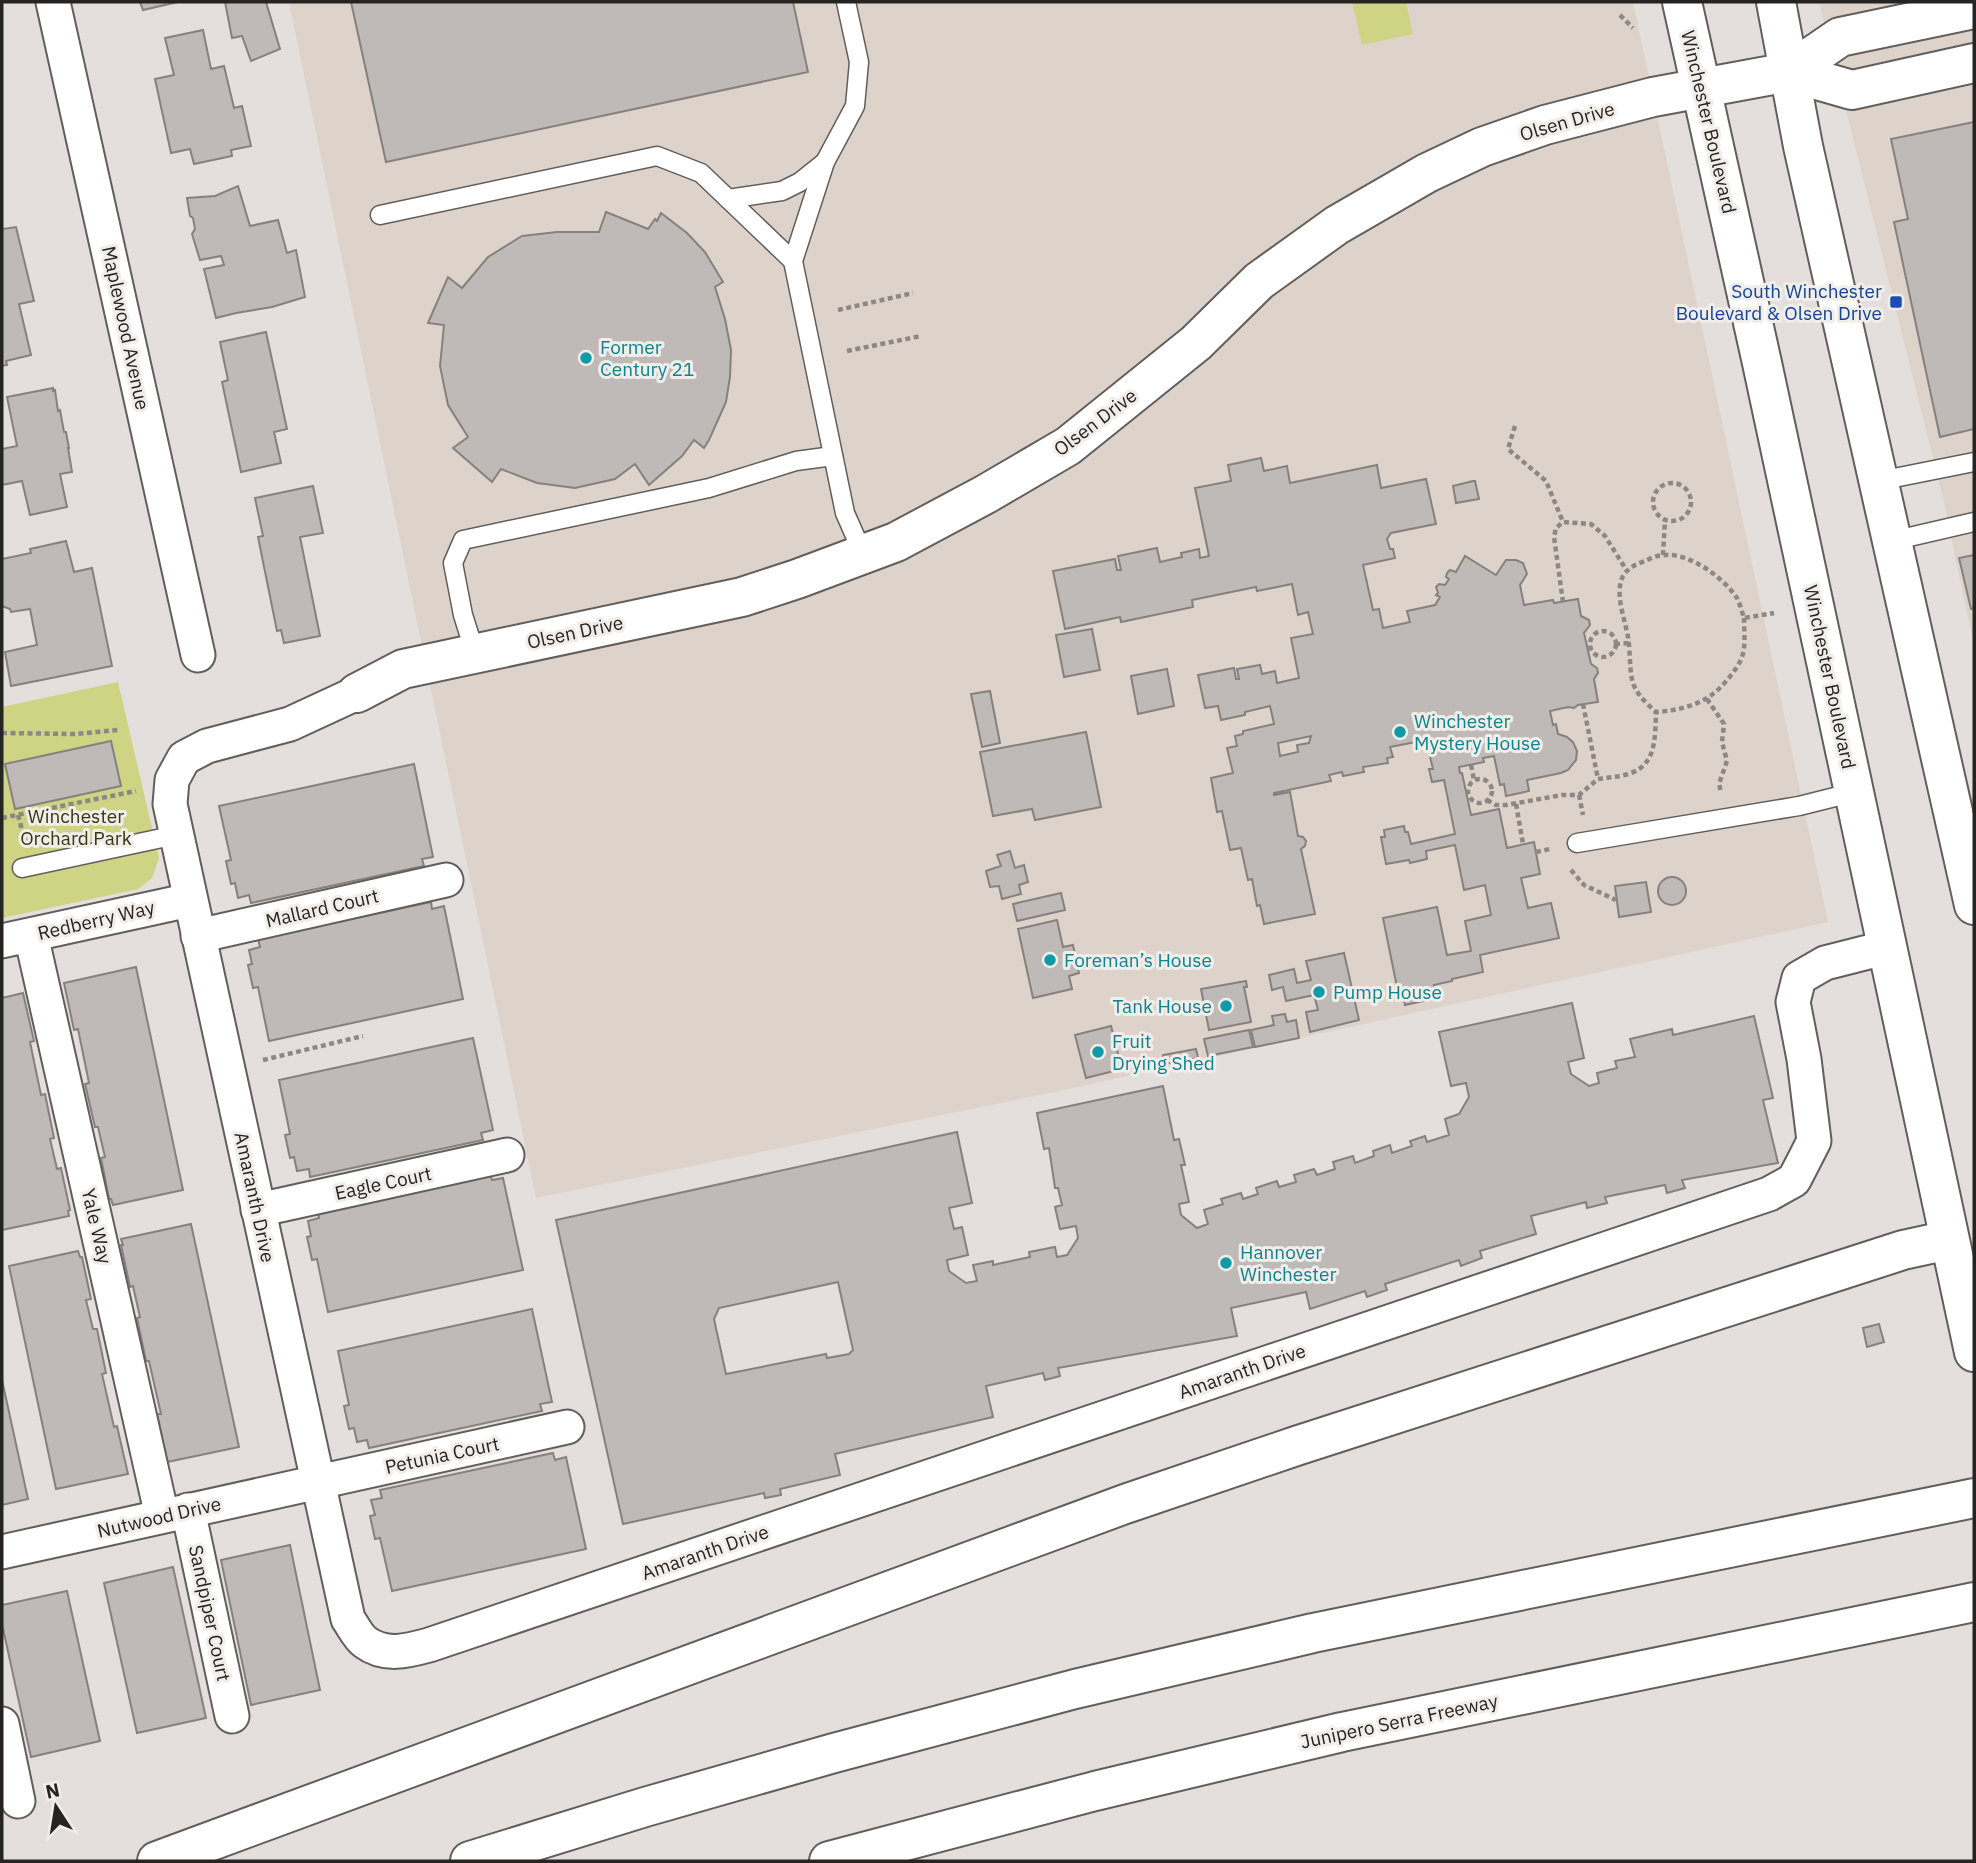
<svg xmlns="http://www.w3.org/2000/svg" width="1976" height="1863" viewBox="0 0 1976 1863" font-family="'IBM Plex Sans',sans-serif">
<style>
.built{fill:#ded3cb}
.green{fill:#cfd384}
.building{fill:#bfbab7;stroke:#86817e;stroke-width:2;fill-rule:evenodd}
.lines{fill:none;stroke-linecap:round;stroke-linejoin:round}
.service-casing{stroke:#625e5b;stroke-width:21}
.minor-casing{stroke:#625e5b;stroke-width:37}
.tertiary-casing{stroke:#625e5b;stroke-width:42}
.primary-casing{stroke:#625e5b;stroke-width:42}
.motorway-casing{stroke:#625e5b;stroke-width:42}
.path{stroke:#8c8886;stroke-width:4.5;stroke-dasharray:5 3.5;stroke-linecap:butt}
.service{stroke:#fff;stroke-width:18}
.minor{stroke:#fff;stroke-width:33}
.tertiary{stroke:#fff;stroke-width:38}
.primary{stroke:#fff;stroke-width:38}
.motorway{stroke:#fff;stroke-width:38}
.transit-dot{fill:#1a4fb4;stroke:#f1ede9;stroke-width:2.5}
.culture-dot{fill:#0f9aa8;stroke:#f1ede9;stroke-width:2.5}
.labels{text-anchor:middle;stroke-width:6;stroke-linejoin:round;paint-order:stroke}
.street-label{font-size:19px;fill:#262423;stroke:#f1ede9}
.transit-label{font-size:19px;fill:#164399;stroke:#f1ede9;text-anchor:end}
.culture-label{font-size:19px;fill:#0d838f;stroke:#f1ede9;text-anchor:start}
.park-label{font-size:19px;fill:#353614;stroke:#f1ede9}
</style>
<rect width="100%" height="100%" fill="#e4dfdc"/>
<!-- built -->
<g class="built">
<polygon points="289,2 1633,2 1828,922 1045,1094 536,1198"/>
<polygon points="1819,2 1974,2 1974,646 1943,498"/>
</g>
<!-- green -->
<g class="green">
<polygon points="1352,2 1406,2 1413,34 1362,45"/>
<polygon points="118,682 159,858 152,878 138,889 2,918 2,707"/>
</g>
<!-- building -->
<g class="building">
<polygon points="140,2 178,2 143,10"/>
<polygon points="225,2 266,2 280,49 251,61 242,36 232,38"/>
<polygon points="351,2 793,2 808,72 386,162"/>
<polygon points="203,30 211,69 224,66 234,108 242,106 251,146 231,150 232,156 194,164 190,149 171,153 155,79 174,75 165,38"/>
<polygon points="1974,122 1974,429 1940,437 1894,222 1908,219 1891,139"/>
<polygon points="238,186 250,226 278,220 287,253 296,250 305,297 272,307 236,313 216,318 204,269 224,265 221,256 200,260 192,234 195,229 193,218 190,216 187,198 215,196"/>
<polygon points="606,212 648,229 655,219 657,221 661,213 687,233 705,252 723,282 715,287 725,319 731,350 730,377 726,402 709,440 704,448 694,440 682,456 649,485 635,464 615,479 575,488 537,483 501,469 492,482 453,448 468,437 448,405 440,366 444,325 428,323 448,277 462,288 488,257 522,236 557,232 599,232"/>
<polygon points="16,227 34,301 19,304 31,355 6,361 7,365 2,366 2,229"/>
<polygon points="266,332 287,429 274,432 281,463 241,472 222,382 228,380 220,342"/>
<polygon points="53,388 53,391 55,390 58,411 60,410 64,432 66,432 69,448 68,448 72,472 60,474 67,507 30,515 22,481 2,485 2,449 17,446 7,397"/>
<path d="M1261,458l3,13 23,-5 3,17 87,-18 4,23 45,-9 10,45 -45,9 -4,6 3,10h3l2,9 -32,7 10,45 6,-1 4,19 27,-6 -3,-11 28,-6 5,-8 -4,-2 2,-2 -2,-6 3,-3 6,1 4,-6 -3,-2 1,-4 3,-3 6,2 9,-16 31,19 10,-15h10l7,3 4,11 -7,11 4,20 29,-5 1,3 24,-4 3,17 8,4 1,5 -6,8 7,31 6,4 1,5 -4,6 4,23 -20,3 -4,3 -6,-1 -18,4 3,14 3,-1 2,10 9,3 6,5 4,9 -1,9 -8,10 -7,3 -34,7 2,11 -23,5 -2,-12 -4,1 -6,-29 -11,2 1,4 -25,5 1,6h2l9,42 28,-6 8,39 27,-6 6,32 -19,4 7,30 23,-5 8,35 -79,17 3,17 -31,7v2l-18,4 3,13 -32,7 -3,-14 -4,1 -15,-74 54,-11 10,48 24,-4 -6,-30 26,-6 -6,-30 -21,5 -9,-45 -29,6 1,8 -17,4 -1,-3 -23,4 -5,-27h4l-1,-7 20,-4 1,6h3l3,12 44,-10 -11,-54 -12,2 -3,-13h4l-7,-29 -36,7 3,10 -6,1 1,5 -25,4 1,5 -21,4 -1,-4 -13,3 2,6 -57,12v2l16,-3 8,44 5,1 3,4 -1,5 -4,3 14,65 -51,10 -4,-19 -3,1 -5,-27 -4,1 -7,-32 -11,2 -8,-39 -5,1 -6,-34 22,-5 -6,-25 10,-2 -2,-10 8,-2v-3l31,-7 -4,-18 -25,6v3l-24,5 -3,-14 -13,2 -7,-33 36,-7 2,11h3l-2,-10 23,-4 2,9 13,-3 2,12 22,-5 -8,-40 22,-4 -5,-22 -10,3 -6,-31 -35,7 -1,-4 -64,13 1,7 -72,15 -1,-5 -55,12 -12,-58 62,-12 2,11h4l-3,-14 39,-8 3,14 22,-5 -1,-4 18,-4 1,9 9,-2 -14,-68 36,-7 -3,-16zM1311,736l-2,7 -12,2 1,7 -18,4 -2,-13z"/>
<polygon points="1473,481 1475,481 1479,499 1456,503 1453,486"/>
<polygon points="313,486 323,533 300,537 320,636 284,643 281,630 277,631 258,537 263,536 255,498"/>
<polygon points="66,541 74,572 92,568 112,666 11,686 5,652 37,645 30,609 11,612 10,609 2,606 2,559 31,553 30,549"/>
<polygon points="1974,555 1974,608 1971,609 1959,558"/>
<polygon points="1092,629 1100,670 1064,677 1056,635"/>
<polygon points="1167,669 1174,706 1138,714 1131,676"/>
<polygon points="990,691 1000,743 982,747 971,694"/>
<polygon points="1086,732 1101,807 1035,820 1032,809 993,816 980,752"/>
<polygon points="111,741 121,786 15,809 5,764"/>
<polygon points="414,764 433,857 422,859 424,866 251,903 249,895 238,898 235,883 231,884 226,861 231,860 219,806"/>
<polygon points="1010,851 1015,868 1024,865 1028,882 1019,885 1021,894 1002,899 999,886 990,887 986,871 1001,866 997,855"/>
<circle cx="1672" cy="891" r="14"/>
<polygon points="1646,882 1651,912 1619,917 1615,886"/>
<polygon points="1061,893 1065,910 1017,921 1013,904"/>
<polygon points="431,902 432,909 444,906 463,999 269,1041 258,987 253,988 248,965 252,964 249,950 260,947 258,939"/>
<polygon points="1057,920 1063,947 1073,945 1079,973 1069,976 1072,989 1033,998 1018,929"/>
<polygon points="1344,953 1359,1020 1310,1032 1306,1012 1318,1010 1314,995 1286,1001 1283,987 1272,990 1269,975 1294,969 1297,983 1311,980 1306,961"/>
<polygon points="136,967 183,1190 113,1205 111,1199 109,1199 101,1158 105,1157 98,1127 95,1127 85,1084 89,1083 78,1029 74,1030 64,983"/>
<polygon points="1246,981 1247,987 1244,987 1251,1022 1209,1030 1201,989"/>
<polygon points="23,993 34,1041 30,1042 41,1095 45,1094 54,1138 50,1139 57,1169 61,1168 70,1210 68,1211 69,1216 2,1230 2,998"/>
<path d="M1572,1003l12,55 -16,4 3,12 18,12 10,-3 -2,-10 20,-5 -2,-7 20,-4 -5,-18 42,-10 1,6 81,-19 19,82 -10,2 15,63 -96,17 3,8 -18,5 -2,-8 -60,12 2,6 -20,5 -1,-6 -55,14 5,18 -56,17 2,7 -21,8 -2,-6 -74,24 2,6 -20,7 -2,-6 -55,18 -4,-17 -75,16 6,28 -179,32 2,8 -15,4 -2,-7 -57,13 7,31 -158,37 5,21 -60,14 1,6 -16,3 -1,-5 -141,31 -67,-304 401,-88 15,71 -23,5 5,21 8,-2 6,28 -21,5 2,11 17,12 11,-2 -4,-16 20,-4v4l37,-8 -1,-5 26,-5 2,10 10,-2 11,-17 -2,-12 -16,3 -5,-22 7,-2 -4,-17h-3l-6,-40 -5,1 -7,-36 126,-27 11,54 5,-1 6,26h-4l8,37 -10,2 2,11 16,13 11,-4 -4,-14 19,-6 -2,-5 20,-6 2,6 15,-5 -2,-6 21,-7 2,6 17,-5 -2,-7 20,-6 3,6 18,-6 -2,-7 20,-6 2,7 19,-7 -1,-5 17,-6 2,8 20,-7 -2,-5 15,-5 2,6 22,-7 -4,-16 14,-5 10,-17 -3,-14 -15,3 -12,-54zM838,1282l15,68 -4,4 -22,4 -1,-4 -100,20 -12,-55 5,-11z"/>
<polygon points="1285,1014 1287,1022 1296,1020 1299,1038 1255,1047 1251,1030 1274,1025 1272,1016"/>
<polygon points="1111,1026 1122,1069 1086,1078 1075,1035"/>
<polygon points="1249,1030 1253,1047 1208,1056 1204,1039"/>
<polygon points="473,1038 493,1130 481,1133 483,1140 310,1177 309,1169 297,1171 294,1157 290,1158 285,1135 290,1134 279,1080"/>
<polygon points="1196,1049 1198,1058 1164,1064 1163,1055"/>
<polygon points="490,1174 492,1180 503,1178 523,1270 328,1312 317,1259 312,1260 307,1237 311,1236 308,1221 319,1218 318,1211"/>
<polygon points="191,1224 239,1447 167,1462 157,1414 161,1414 149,1361 146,1361 137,1318 140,1317 133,1286 130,1287 121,1245 123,1245 121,1239"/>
<polygon points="78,1251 80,1257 82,1257 91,1299 86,1300 93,1329 97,1329 106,1373 102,1374 114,1427 117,1426 128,1474 56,1489 9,1266"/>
<polygon points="532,1309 552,1402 540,1404 542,1411 369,1448 367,1440 357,1442 354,1428 349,1429 344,1406 349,1405 338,1351"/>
<polygon points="1879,1324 1884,1342 1867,1347 1863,1328"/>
<polygon points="2,1380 28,1499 2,1505"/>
<polygon points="553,1453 555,1460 566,1457 586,1549 392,1591 380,1538 375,1539 370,1516 375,1515 371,1500 382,1498 380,1490"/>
<polygon points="290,1545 320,1690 251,1705 221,1560"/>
<polygon points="173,1567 206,1718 137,1733 104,1583"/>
<polygon points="67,1591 100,1741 31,1757 2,1624 2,1605"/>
</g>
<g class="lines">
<defs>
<g id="service">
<polyline points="846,2 859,62 855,106 825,162 793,261 845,513 863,554"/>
<polyline points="728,199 782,191 800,182 825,162"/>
<polyline points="380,215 657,156 701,173 793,261"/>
<polyline points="1879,481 1974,462"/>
<polyline points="1892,541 1974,522"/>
<polyline points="475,653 463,615 453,563 463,540 709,488 796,461 833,456"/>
<polyline points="1577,843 1799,806 1855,792"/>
<polyline points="22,868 176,835"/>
</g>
<g id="minor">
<polyline points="53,2 198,655"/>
<path d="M357,693l-67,31 -83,22 -23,12 -12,22 -2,24 178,815c5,7 10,18 17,23 20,15 42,9 64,3l1340,-451 25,-14 20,-39 -10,-82 -11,-57 6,-24 26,-15 63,-16"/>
<polyline points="31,935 162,1516"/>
<polyline points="198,936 446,880"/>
<polyline points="2,941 190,900"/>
<polyline points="258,1210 507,1155"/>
<polyline points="188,1510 232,1716"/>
<polyline points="2,1552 567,1427"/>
<polyline points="2,1724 18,1801"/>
</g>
<g id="tertiary">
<polyline points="1789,72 1852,90 1974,63"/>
<polyline points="357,693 403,669 742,597 797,579 896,542 986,494 1068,446 1196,343 1259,281 1337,225 1427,173 1482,147 1545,125 1653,97 1789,72 1840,37 1974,9"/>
</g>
<g id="primary">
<polyline points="1682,2 1762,363 1974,1352"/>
<polyline points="1776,2 1803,146 1974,905"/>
</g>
<g id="motorway">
<polyline points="157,1861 1125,1504 1296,1446 1903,1250 1949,1240"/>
<polyline points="470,1861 645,1807 834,1753 1075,1689 1313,1633 1974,1498"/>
<polyline points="829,1861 1095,1791 1342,1732 1974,1602"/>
</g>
</defs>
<!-- service casing -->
<use href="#service" class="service-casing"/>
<!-- minor casing -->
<use href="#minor" class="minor-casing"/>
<!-- tertiary casing -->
<use href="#tertiary" class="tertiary-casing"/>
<!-- primary casing -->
<use href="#primary" class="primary-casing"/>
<!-- motorway casing -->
<use href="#motorway" class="motorway-casing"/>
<!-- path -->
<g class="path">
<polyline points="1620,15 1633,28"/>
<polyline points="838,310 913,293"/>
<polyline points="847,351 921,336"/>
<polyline points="1515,426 1508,449 1546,481 1563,522"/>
<circle cx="1672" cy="502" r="19"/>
<polyline points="1663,555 1665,520"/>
<polyline points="1563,602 1554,537 1556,528 1563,522 1591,524 1605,536 1627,571"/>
<path d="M1744,618c0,12 2,28 -2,39 -3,8 -9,16 -15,23 -18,23 -43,30 -71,32 -29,-26 -24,-31 -27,-67 -1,-20 -16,-49 -6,-69 5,-8 13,-12 22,-15 6,-3 13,-6 20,-6 25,-2 59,23 72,43 3,6 5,14 7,20l30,-5"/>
<circle cx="1603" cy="644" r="13"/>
<polyline points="1615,644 1629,643"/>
<polyline points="1707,699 1724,724 1722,742 1727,761 1719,784 1721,792"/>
<path d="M1583,704l15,75c11,-2 22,-2 33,-6 26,-9 24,-38 25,-61"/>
<polyline points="2,733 75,734 118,730"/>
<polyline points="1471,765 1474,780"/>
<circle cx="1480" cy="791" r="12"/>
<polyline points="1579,795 1583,815"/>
<polyline points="1487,800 1496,805 1506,805 1562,795 1579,795 1598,779"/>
<polyline points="1516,804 1523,844"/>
<polyline points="18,815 25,841"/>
<polyline points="2,818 136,791"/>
<polyline points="1536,852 1550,849"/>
<polyline points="1571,870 1584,885 1616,900"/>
<polyline points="263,1060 363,1036"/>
</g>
<!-- service -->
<use href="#service" class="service"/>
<!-- minor -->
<use href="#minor" class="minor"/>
<!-- tertiary -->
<use href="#tertiary" class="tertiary"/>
<!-- primary -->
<use href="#primary" class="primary"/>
<!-- motorway -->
<use href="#motorway" class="motorway"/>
</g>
<!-- markers -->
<rect class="transit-dot" x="1889" y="295" width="14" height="14" rx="3.5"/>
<g class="culture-dot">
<circle cx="586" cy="358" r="7"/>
<circle cx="1400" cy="732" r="7"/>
<circle cx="1050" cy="960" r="7"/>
<circle cx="1319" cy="992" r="7"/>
<circle cx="1226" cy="1006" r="7"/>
<circle cx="1098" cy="1052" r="7"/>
<circle cx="1226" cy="1263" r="7"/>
</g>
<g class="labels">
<!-- street labels -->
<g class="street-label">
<text transform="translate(1567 121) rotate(-16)" y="7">Olsen Drive</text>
<text transform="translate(1709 122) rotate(77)" y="7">Winchester Boulevard</text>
<text transform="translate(126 328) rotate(78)" y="7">Maplewood Avenue</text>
<text transform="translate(1095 422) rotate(-37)" y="7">Olsen Drive</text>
<text transform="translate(575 632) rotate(-12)" y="7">Olsen Drive</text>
<text transform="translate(1830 677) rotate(78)" y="7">Winchester Boulevard</text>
<text transform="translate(322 908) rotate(-13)" y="7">Mallard Court</text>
<text transform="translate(96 920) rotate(-13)" y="7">Redberry Way</text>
<text transform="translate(383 1183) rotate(-12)" y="7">Eagle Court</text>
<text transform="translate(255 1197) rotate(78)" y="7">Amaranth Drive</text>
<text transform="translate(97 1226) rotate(77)" y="7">Yale Way</text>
<text transform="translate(1242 1371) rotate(-19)" y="7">Amaranth Drive</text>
<text transform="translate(442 1455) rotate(-12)" y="7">Petunia Court</text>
<text transform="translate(159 1517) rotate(-13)" y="7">Nutwood Drive</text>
<text transform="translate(705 1552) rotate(-19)" y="7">Amaranth Drive</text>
<text transform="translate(210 1613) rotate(78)" y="7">Sandpiper Court</text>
<text transform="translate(1399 1721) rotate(-12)" y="7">Junipero Serra Freeway</text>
</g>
<!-- transit labels -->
<g class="transit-label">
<text x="1882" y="298">South Winchester<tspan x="1882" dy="22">Boulevard &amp; Olsen Drive</tspan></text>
</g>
<!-- culture labels -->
<g class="culture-label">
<text x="600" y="354">Former<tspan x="600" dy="22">Century 21</tspan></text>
<text x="1414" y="728">Winchester<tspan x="1414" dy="22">Mystery House</tspan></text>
<text x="1064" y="967">Foreman’s House</text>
<text x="1333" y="999">Pump House</text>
<text x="1212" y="1013" text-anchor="end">Tank House</text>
<text x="1112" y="1048">Fruit<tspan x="1112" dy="22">Drying Shed</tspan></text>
<text x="1240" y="1259">Hannover<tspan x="1240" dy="22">Winchester</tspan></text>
</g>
<!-- park labels -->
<g class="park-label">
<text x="76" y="823">Winchester<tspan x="76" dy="22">Orchard Park</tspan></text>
</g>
</g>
<!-- border -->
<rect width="1976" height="1863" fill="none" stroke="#262423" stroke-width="7"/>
<!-- north arrow -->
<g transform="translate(56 1807) rotate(348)" stroke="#f1ede9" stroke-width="5" paint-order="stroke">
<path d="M0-5L12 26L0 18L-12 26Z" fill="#262423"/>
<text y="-10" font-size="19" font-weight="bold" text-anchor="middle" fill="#262423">N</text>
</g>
</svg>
